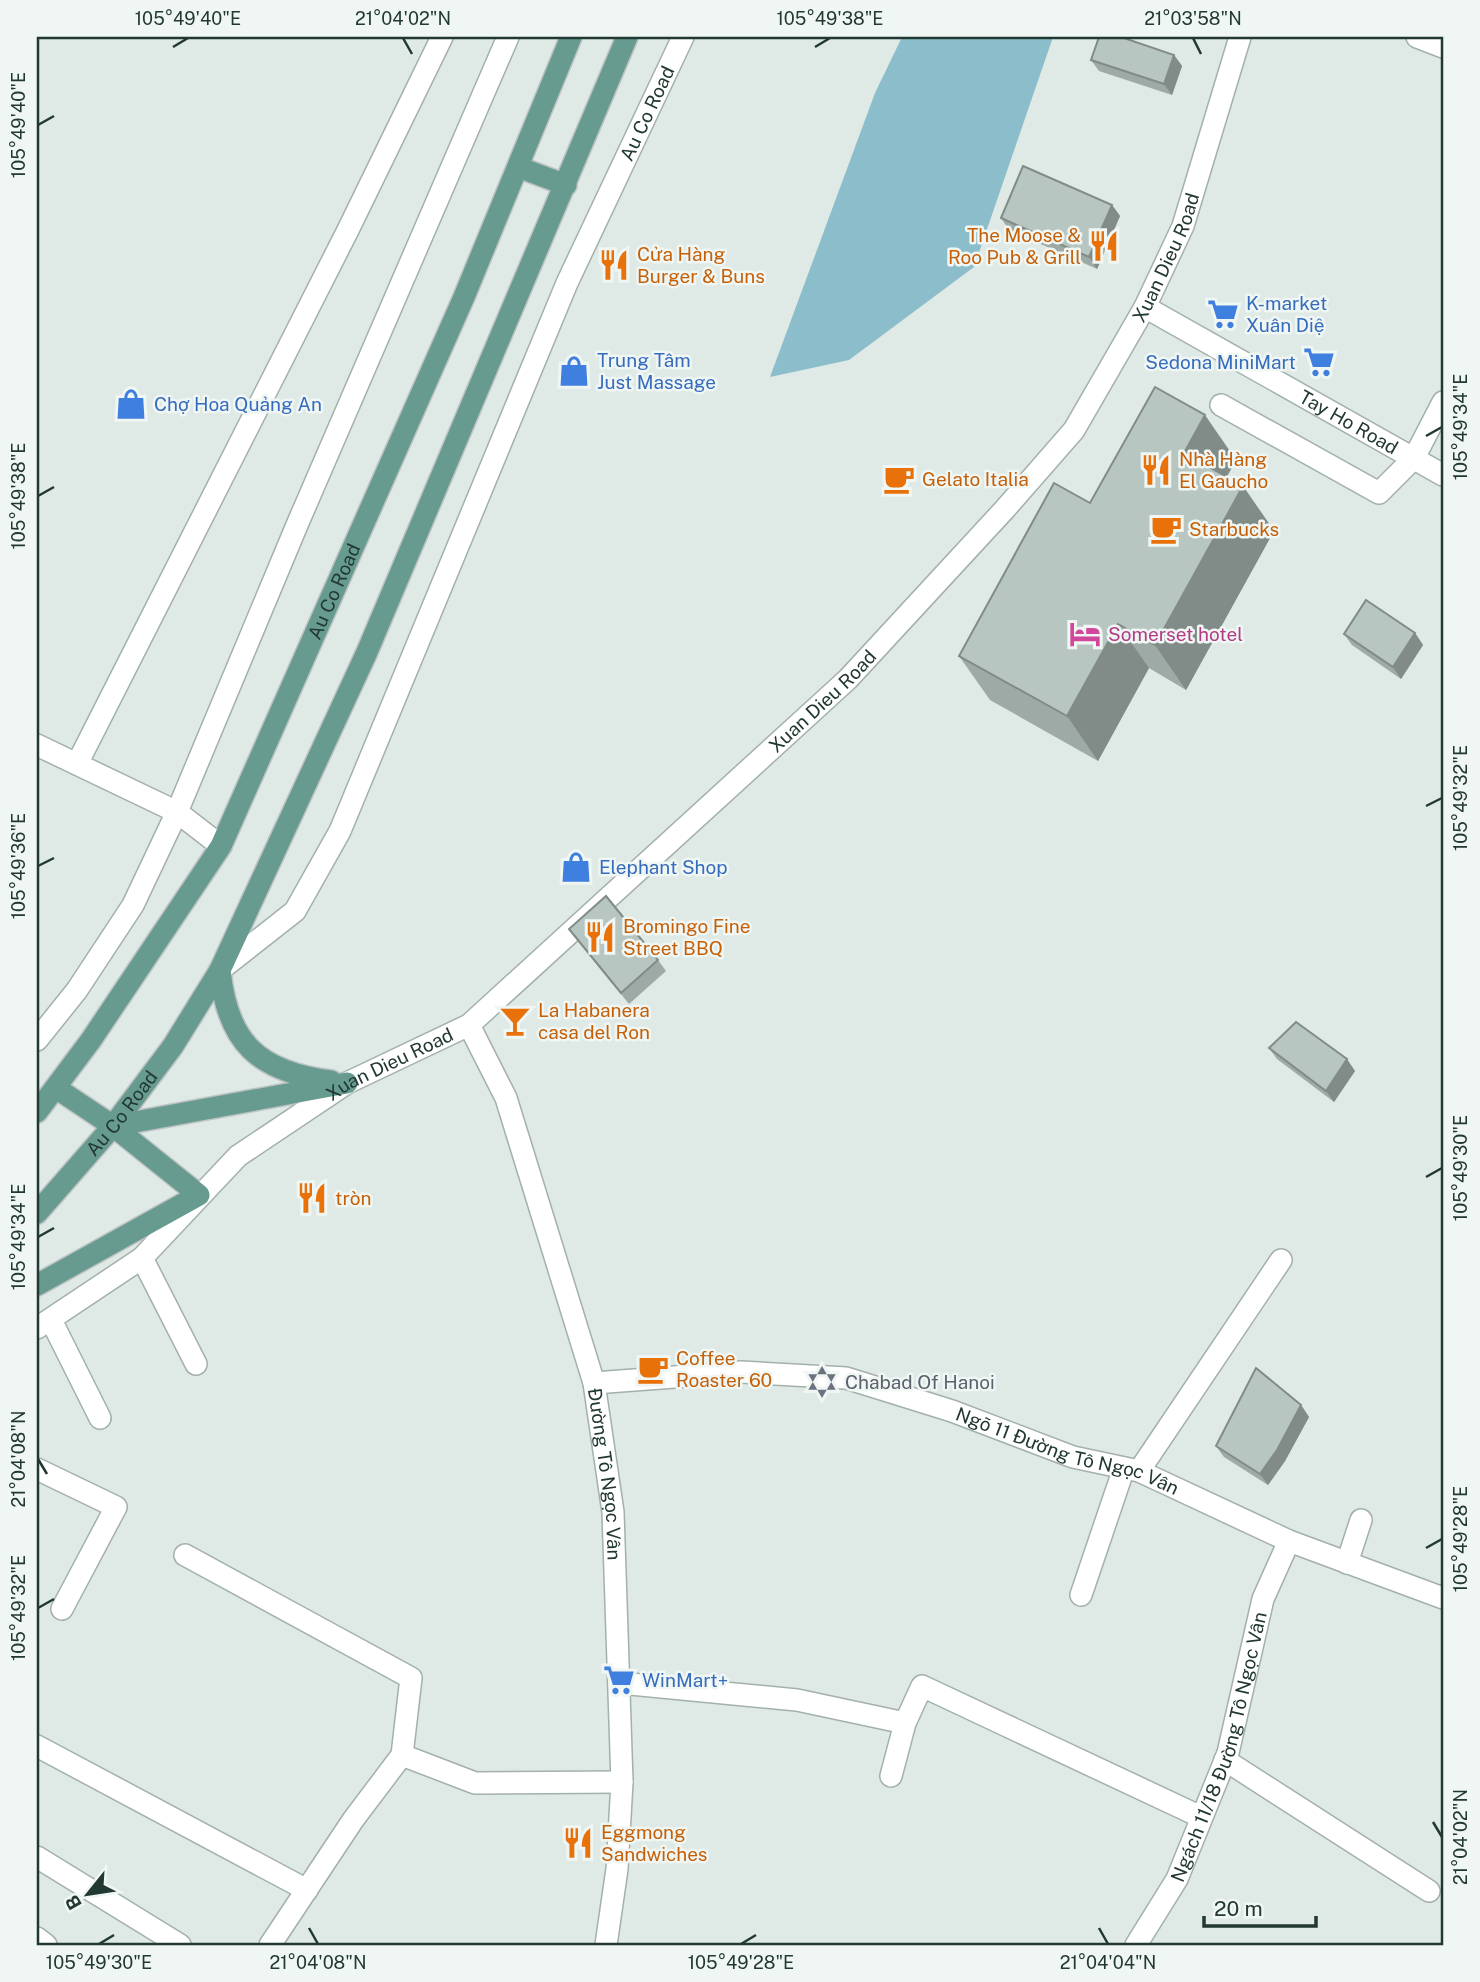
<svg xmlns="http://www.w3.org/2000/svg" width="1480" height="1982" viewBox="0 0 1480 1982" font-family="'Public Sans',sans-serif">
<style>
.water{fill:#8bbeca}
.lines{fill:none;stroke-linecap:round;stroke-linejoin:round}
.minor-casing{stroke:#a3b0ac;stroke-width:24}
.major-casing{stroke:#bdc3c2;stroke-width:24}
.minor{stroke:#fff;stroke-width:21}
.major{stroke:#679b90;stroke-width:21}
.wall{fill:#9eaaa6}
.shaded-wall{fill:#818b87}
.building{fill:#b8c6c1;stroke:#818b87;stroke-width:2}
.ticks{fill:none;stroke:#223833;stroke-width:2.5}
.labels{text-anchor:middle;stroke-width:5;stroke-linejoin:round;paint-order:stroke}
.street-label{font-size:19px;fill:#223833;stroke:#eff6f3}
.food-label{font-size:19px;fill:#c56008;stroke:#eff6f3;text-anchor:start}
.shop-label{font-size:19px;fill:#366cbe;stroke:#eff6f3;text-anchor:start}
.hotel-label{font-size:19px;fill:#b23c85;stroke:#eff6f3;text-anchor:start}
.worship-label{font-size:19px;fill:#5b616d;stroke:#eff6f3;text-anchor:start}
.neatline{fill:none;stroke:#223833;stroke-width:2.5}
.ticks-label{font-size:18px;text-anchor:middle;fill:#223833}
</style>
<rect width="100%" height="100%" fill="#dfe9e5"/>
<!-- water -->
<polygon class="water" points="902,37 1053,37 974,267 849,360 770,377 875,93"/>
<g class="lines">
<defs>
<g id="minor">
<polyline points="1417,37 1443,47"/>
<path id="s1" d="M1145,307l298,168"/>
<polyline points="1221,405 1379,493 1414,458 1443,402"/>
<polyline points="37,745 177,812 221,846"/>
<polyline points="77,764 348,230 442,37"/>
<path id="s2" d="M220,970l75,-59 45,-80 227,-548 116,-246"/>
<path id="s3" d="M469,1025l37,73 88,285 19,129 9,270 -5,87 -11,76"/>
<polyline points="37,1040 77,990 133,905 177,812 297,525 508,37"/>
<polyline points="142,1258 196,1364"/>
<polyline points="51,1320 100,1418"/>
<path id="s4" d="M37,1328l105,-70 96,-102 109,-73 122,-58 379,-346 157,-170 69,-79 71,-123 38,-81 57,-189"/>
<path id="s5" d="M594,1383l147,-11 105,6 106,33 121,46 66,14 150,70 154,57"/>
<polyline points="37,1469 116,1507 62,1609"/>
<polyline points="1139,1471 1281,1260"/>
<polyline points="185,1555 411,1678 402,1755 353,1820 270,1945"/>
<polyline points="1347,1563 1361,1520"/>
<polyline points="1081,1595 1124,1468"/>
<polyline points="620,1683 797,1700 905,1723"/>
<polyline points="37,1746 307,1890"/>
<polyline points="402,1755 475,1783 622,1782"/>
<polyline points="1225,1760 1429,1891"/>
<polyline points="891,1776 905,1723 922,1686 1201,1817"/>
<polyline points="37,1857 180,1945"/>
<polyline points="37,1938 46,1945"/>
<path id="s6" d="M1136,1945l41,-66 51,-126 35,-154 26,-58"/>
</g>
<g id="major">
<polyline points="518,167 566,185"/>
<path d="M220,970c7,73 39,102 111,111"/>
<path id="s7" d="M37,1112l54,-72 130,-194 243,-549 107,-260"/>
<polyline points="113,1126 347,1083"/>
<path id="s8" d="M37,1213l76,-87 60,-80 47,-76 147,-318 260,-615"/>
<polyline points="37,1285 199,1195 113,1126 56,1088"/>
</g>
</defs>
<!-- minor casing -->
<use href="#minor" class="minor-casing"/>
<!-- major casing -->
<use href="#major" class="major-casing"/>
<!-- minor -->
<use href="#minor" class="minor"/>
<!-- major -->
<use href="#major" class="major"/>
</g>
<!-- wall -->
<g class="wall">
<polygon points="1174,55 1182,66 1172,95 1099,71 1091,60"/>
<polygon points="1112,205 1120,216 1097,269 1009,230 1001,218"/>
<polygon points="1236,460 1227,477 1243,486 1274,531 1186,690 1149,668 1098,761 990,700 959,656 1090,503"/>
<polygon points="1415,633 1423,645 1401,679 1352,645 1344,634"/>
<polygon points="569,929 658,960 666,971 629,1004"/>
<polygon points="1269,1048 1355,1071 1334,1102 1277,1059"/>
<polygon points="1301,1405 1309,1417 1285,1461 1268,1485 1224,1457 1216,1446"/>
</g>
<!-- shaded-wall -->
<g class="shaded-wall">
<polygon points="1174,55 1182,66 1172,95 1164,84"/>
<polygon points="1112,205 1120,216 1097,269 1089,257"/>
<polygon points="1205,415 1236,460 1215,497 1184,453"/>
<polygon points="1243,486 1274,531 1186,690 1155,645"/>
<polygon points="1118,624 1149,668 1098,761 1067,716"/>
<polygon points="1415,633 1423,645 1401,679 1393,667"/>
<polygon points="1347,1059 1355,1071 1334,1102 1326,1091"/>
<polygon points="1301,1405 1309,1417 1285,1461 1268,1485 1260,1474"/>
</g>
<!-- building -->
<g class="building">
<polygon points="1099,37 1121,37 1174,55 1164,84 1091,60"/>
<polygon points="1023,166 1112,205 1089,257 1001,218"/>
<polygon points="1155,387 1205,415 1184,453 1243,486 1155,645 1118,624 1067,716 959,656 1054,483 1090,503"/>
<polygon points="1366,600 1415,633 1393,667 1344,634"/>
<polygon points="606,896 658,960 621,993 569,929"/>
<polygon points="1296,1022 1347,1059 1326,1091 1269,1048"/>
<polygon points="1256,1368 1301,1405 1277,1450 1260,1474 1216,1446"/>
</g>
<!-- ticks -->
<path class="ticks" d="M403,38l9,16M1193,38l8,16M173,47l15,-9M815,47l15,-9M38,125l16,-9M1426,436l16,-9M38,496l16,-9M1426,806l16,-8M38,866l16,-8M1426,1177l16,-9M38,1237l16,-9M38,1459l9,15M1426,1548l16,-9M38,1608l16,-9M1433,1822l9,15M309,1928l9,16M1099,1928l9,16M99,1944l15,-9M741,1944l15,-9"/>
<!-- icons -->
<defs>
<symbol id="restaurant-bare" viewBox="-9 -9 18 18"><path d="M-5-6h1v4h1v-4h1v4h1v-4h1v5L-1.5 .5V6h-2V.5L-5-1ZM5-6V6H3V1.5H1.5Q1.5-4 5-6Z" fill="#e8710a" stroke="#eff6f3" stroke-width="2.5" paint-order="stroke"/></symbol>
<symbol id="supermarket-bare" viewBox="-9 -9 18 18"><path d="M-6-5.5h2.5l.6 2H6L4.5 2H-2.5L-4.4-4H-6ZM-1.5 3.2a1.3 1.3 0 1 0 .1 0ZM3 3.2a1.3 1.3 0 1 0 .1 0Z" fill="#3f7fe0" stroke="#eff6f3" stroke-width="2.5" paint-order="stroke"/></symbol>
<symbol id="shop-bare" viewBox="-9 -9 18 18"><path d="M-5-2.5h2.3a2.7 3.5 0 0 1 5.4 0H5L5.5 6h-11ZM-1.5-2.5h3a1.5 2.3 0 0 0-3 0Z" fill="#3f7fe0" stroke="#eff6f3" stroke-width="2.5" paint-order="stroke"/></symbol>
<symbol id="cafe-bare" viewBox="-9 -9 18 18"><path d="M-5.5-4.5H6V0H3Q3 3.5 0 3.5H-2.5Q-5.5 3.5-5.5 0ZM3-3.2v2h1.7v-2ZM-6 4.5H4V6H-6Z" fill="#e8710a" stroke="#eff6f3" stroke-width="2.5" paint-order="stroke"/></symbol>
<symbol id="hotel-bare" viewBox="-9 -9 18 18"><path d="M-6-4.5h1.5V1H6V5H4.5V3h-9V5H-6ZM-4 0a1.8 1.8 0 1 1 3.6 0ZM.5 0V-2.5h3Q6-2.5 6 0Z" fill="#d1479c" stroke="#eff6f3" stroke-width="2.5" paint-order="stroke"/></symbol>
<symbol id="bar-bare" viewBox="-9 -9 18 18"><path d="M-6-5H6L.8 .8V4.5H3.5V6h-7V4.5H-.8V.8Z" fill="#e8710a" stroke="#eff6f3" stroke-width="2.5" paint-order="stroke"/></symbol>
<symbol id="synagogue-bare" viewBox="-9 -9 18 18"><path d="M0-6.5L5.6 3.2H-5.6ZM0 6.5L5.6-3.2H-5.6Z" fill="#6b7280" stroke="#eff6f3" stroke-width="2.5" paint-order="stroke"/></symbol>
</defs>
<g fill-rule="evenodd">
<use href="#restaurant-bare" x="1082" y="224" width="44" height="44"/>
<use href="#restaurant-bare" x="592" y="243" width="44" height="44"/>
<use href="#supermarket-bare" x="1201" y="292" width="44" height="44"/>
<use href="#supermarket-bare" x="1297" y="340" width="44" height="44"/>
<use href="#shop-bare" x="552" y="349" width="44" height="44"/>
<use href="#shop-bare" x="109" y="382" width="44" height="44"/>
<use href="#restaurant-bare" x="1134" y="448" width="44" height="44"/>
<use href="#cafe-bare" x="877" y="457" width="44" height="44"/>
<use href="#cafe-bare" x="1144" y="507" width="44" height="44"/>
<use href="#hotel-bare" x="1063" y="612" width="44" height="44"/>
<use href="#shop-bare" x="554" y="845" width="44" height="44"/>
<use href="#restaurant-bare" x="578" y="915" width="44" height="44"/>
<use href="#bar-bare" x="493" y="999" width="44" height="44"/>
<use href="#restaurant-bare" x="290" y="1176" width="44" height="44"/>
<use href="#cafe-bare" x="631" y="1347" width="44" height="44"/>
<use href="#synagogue-bare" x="800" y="1360" width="44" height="44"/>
<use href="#supermarket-bare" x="597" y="1658" width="44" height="44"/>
<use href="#restaurant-bare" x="556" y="1821" width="44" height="44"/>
</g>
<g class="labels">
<!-- street labels -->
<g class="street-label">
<text dy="7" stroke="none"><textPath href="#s2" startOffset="968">Au Co Road</textPath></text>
<text dy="7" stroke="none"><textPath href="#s4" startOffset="1578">Xuan Dieu Road</textPath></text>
<text dy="7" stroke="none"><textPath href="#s1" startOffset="234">Tay Ho Road</textPath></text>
<text dy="7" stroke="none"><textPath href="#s7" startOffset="602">Au Co Road</textPath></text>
<text dy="7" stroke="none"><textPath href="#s4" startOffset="1012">Xuan Dieu Road</textPath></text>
<text dy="7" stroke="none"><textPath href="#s4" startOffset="444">Xuan Dieu Road</textPath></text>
<text dy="7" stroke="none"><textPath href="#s8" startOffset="131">Au Co Road</textPath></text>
<text dy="7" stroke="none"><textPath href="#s5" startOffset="486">Ngõ 11 Đường Tô Ngọc Vân</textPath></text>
<text dy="7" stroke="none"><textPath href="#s3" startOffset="472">Đường Tô Ngọc Vân</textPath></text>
<text dy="7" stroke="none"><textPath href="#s6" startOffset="217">Ngách 11/18 Đường Tô Ngọc Vân</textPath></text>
</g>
<!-- food labels -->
<g class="food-label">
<text x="1081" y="242" text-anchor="end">The Moose &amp;<tspan x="1081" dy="22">Roo Pub &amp; Grill</tspan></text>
<text x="637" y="261">Cửa Hàng<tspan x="637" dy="22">Burger &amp; Buns</tspan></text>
<text x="1179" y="466">Nhà Hàng<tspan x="1179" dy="22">El Gaucho</tspan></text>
<text x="922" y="486">Gelato Italia</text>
<text x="1189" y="536">Starbucks</text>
<text x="623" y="933">Bromingo Fine<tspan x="623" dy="22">Street BBQ</tspan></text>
<text x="538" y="1017">La Habanera<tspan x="538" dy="22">casa del Ron</tspan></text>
<text x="335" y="1205">tròn</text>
<text x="676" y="1365">Coffee<tspan x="676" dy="22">Roaster 60</tspan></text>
<text x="601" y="1839">Eggmong<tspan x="601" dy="22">Sandwiches</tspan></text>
</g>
<!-- shop labels -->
<g class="shop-label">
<text x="1246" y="310">K-market<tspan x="1246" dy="22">Xuân Diệ</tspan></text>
<text x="597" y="367">Trung Tâm<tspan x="597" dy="22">Just Massage</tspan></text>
<text x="1296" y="369" text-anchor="end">Sedona MiniMart</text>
<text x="154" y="411">Chợ Hoa Quảng An</text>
<text x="599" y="874">Elephant Shop</text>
<text x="642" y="1687">WinMart+</text>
</g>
<!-- hotel labels -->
<g class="hotel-label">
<text x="1108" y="641">Somerset hotel</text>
</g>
<!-- worship labels -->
<g class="worship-label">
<text x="845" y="1389">Chabad Of Hanoi</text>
</g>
</g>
<!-- border -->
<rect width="1480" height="1982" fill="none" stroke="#eff6f3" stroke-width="77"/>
<!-- north arrow -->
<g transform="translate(88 1894) rotate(240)" stroke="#eff6f3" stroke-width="5" paint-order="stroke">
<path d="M0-5L12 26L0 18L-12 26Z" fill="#223833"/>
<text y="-10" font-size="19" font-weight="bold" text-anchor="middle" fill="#223833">B</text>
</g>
<!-- scale -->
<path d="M1204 1916v10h112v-10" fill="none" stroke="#223833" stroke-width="3.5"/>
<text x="1214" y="1916" font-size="21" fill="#223833" stroke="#eff6f3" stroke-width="5" paint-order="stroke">20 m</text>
<rect x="38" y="38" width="1404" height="1906" class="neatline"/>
<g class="ticks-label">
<text x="188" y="25">105°49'40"E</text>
<text x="403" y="25">21°04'02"N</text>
<text x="830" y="25">105°49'38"E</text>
<text x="1193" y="25">21°03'58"N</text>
<text transform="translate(19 125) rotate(-90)" y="6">105°49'40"E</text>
<text transform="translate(1461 427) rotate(-90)" y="6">105°49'34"E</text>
<text transform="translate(19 496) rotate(-90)" y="6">105°49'38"E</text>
<text transform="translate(1461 798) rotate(-90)" y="6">105°49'32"E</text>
<text transform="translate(19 866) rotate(-90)" y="6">105°49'36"E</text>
<text transform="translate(1461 1168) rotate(-90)" y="6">105°49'30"E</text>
<text transform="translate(19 1237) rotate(-90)" y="6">105°49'34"E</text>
<text transform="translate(19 1459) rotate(-90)" y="6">21°04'08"N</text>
<text transform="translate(1461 1539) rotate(-90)" y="6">105°49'28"E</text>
<text transform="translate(19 1608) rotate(-90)" y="6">105°49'32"E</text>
<text transform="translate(1461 1837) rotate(-90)" y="6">21°04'02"N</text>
<text x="99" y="1969">105°49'30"E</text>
<text x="318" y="1969">21°04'08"N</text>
<text x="741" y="1969">105°49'28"E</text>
<text x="1108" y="1969">21°04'04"N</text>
</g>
</svg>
